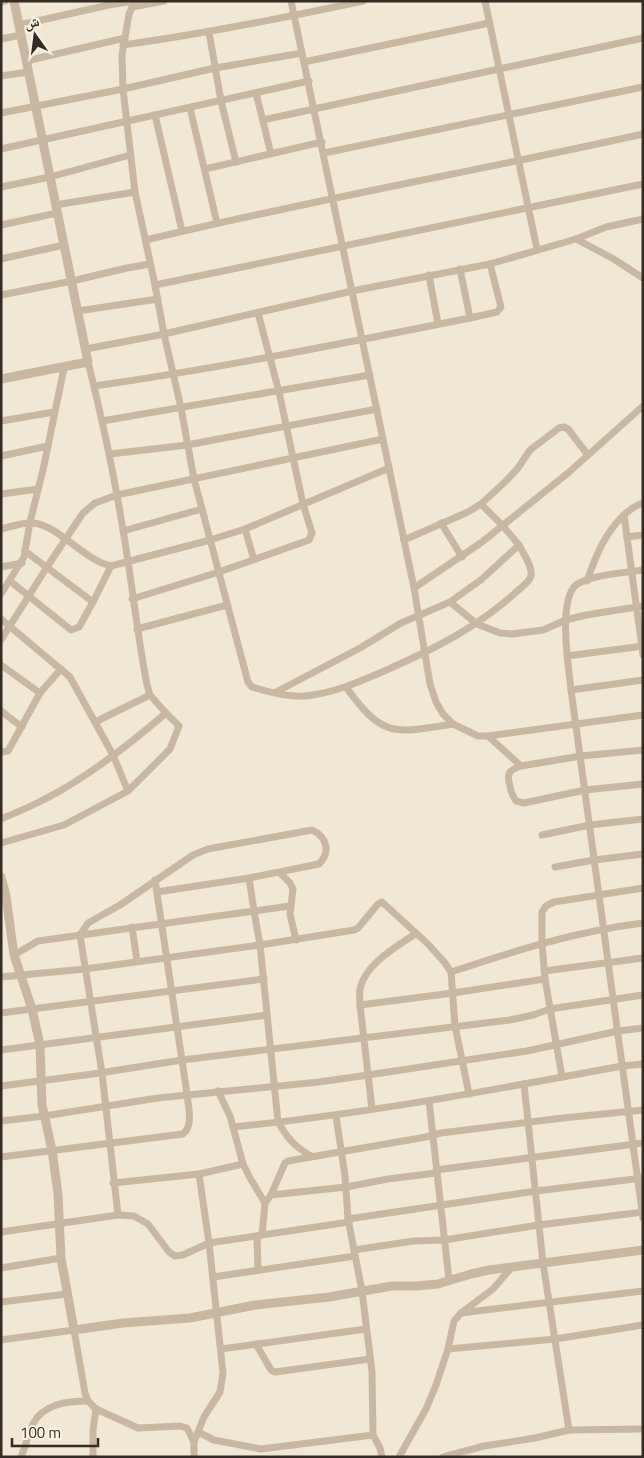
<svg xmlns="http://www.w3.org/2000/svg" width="644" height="1458" viewBox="0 0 644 1458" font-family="'Titillium Web','Noto Naskh Arabic',sans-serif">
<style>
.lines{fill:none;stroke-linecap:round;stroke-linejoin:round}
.minor{stroke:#c9b8a1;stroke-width:7}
.tertiary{stroke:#c9b8a1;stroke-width:9}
</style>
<rect width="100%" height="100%" fill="#f1e7d5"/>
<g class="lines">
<!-- minor -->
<g class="minor">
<path d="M135,1l-6,13 -7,41 1,34 12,103 20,93 9,49 17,74 13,71 54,203 4,5c16,5 36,10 53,9 31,-3 58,-16 86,-28 45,-20 88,-42 124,-75 5,-5 14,-10 16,-17 2,-9 -8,-23 -12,-31"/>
<polyline points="291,1 389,468 414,588 430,684 436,702 443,714 453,724 478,736 488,736 643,715"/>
<polyline points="485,1 537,249"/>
<polyline points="1,2 5,1"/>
<polyline points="132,7 164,1"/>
<polyline points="19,25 109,5 134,1"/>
<polyline points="209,32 221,101 236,162"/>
<polyline points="1,39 21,35"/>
<path d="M123,45c81,-11 160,-27 240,-44"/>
<polyline points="26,61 125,38"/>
<polyline points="304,62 489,23"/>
<polyline points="1,76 28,72"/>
<polyline points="256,93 271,154"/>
<polyline points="190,108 217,223"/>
<polyline points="1,113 123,89 215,68 302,53"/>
<polyline points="155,115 182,231"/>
<polyline points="263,120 643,38"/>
<polyline points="1,149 309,81"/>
<polyline points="324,153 643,87"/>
<polyline points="205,169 322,142"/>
<polyline points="1,187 50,177 130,155"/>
<polyline points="55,205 135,192"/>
<polyline points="1,225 57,213"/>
<polyline points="576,239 612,258 643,278"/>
<path d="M146,240c164,-40 331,-69 497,-106"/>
<polyline points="1,259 64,245"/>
<polyline points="429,275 438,324"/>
<polyline points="155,285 643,184"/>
<polyline points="1,295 72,281 127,268 150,264"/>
<polyline points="78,311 158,299"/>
<polyline points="470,318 497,312 501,307 490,264"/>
<polyline points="86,349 164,334 352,291 490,264 576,239 606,227 643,219"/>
<path d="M94,386c126,-18 251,-43 376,-68l-10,-49"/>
<polyline points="1,421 54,412"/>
<polyline points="102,421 370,375"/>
<polyline points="110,454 187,445 377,409"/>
<polyline points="1,456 48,446"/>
<polyline points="1,494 38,489"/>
<polyline points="481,504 505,482 518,468 530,450 559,428 564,427 568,429 588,455"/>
<polyline points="624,515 643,655"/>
<polyline points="441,523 462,557"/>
<path d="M1,529c10,-2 21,-7 31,-6 26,1 51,37 79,43l99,-26 35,-11 144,-61"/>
<polyline points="245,529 254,560"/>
<polyline points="123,531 202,509"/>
<polyline points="627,537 643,535"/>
<polyline points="25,551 93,602 111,566"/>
<polyline points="1,567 22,563"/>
<path d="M643,570c-20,3 -45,4 -64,13 -23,11 -10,86 -8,107l72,528"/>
<polyline points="10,581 71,630 79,627 93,602"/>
<path d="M587,581c9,-26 18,-49 39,-68 6,-5 10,-8 17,-10"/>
<polyline points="414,588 482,542 568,473 643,406"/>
<polyline points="1,594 24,557 30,522 43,470 64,368"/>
<polyline points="132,599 219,572 309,540 312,533 303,504 279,392 258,313"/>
<polyline points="450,602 477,624 500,633 512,634 543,630 566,620 586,615 643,606"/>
<polyline points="1,619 70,677 113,755 128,791"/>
<polyline points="137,629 227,605"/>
<polyline points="1,640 47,567 83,513 95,503 117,495 383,439"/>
<polyline points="567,656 643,646"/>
<polyline points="1,665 40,693"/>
<path d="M346,687c37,52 49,46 107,37"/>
<polyline points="571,690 643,680"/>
<polyline points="276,692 360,648 401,623 450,602 482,579 519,545 502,525 481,504 468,512 404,540"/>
<polyline points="1,711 22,727"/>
<polyline points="95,722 150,695"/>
<polyline points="488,736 521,766"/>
<path d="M643,750l-62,6 -60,10c-12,4 -15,8 -11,20 1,6 3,11 6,15l8,2 61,-13 58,-6"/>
<polyline points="1,752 8,751 40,693 61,669"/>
<path d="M1,819c14,-6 29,-12 42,-19 42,-21 87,-56 123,-87l-16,-18 -3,-10c-10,-52 -15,-103 -24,-155 -9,-56 -21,-112 -35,-168"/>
<polyline points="542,835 590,825 643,819"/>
<polyline points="1,843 64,825 128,791 170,749 179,726 166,713"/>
<polyline points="555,867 594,860 643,854"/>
<polyline points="280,873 290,883 293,889 290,914 296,940"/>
<polyline points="157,892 249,878 254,911 290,906"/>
<polyline points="132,927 137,961"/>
<path d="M14,955l24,-14 216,-30 6,34 18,177c10,17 16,24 33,34"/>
<polyline points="544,971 643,958"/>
<path d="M451,972c63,-21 126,-41 192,-49"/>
<polyline points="1,977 85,969 260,945 354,930 358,928 378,904 382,902 428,944 445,963 451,972 455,1026 469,1094"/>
<polyline points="360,1005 453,993 545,979"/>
<polyline points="1,1013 264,979"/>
<polyline points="1,1050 267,1015"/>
<polyline points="562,1077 545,979 542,943 542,912 546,906 554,902 643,888"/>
<polyline points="524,1084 543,1263 569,1430"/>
<polyline points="1,1086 93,1074 182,1060 510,1020 533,1015 550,1009 643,995"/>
<polyline points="218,1091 230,1116 243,1164 250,1178 265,1203 262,1235"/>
<polyline points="429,1101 449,1280"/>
<path d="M372,1109l-12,-104c0,-5 -1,-11 0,-16 5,-25 36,-42 55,-55"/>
<polyline points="336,1116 345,1176 348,1219 362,1291 372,1372 373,1435 380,1448 382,1457"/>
<polyline points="1,1121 44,1116 158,1098 319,1082 368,1075 527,1051 618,1031 643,1028"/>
<path d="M233,1127c131,-13 260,-37 389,-61l21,-2"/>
<path d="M1,1157l182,-23c11,-9 5,-27 4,-40l-32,-214"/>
<polyline points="436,1170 643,1143"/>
<polyline points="113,1183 199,1174 243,1164"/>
<polyline points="271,1195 346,1187 388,1179 436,1173"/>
<polyline points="265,1203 271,1195 285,1163 288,1161 426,1137 441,1133 563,1118 643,1110"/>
<path d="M118,1215l-16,-142 -22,-138 8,-12 32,-18 73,-50 15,-6 104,-19c15,7 19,22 7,34l-70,14"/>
<polyline points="348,1219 536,1191 643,1178"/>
<polyline points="1,1232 118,1215 134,1216 148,1224 169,1252 175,1256 183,1255 209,1243 349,1222"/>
<polyline points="257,1236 258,1270"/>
<polyline points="354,1250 414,1241 444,1240 539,1225 643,1212"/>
<polyline points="1,1268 61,1258"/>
<polyline points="213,1277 355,1256"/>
<polyline points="1,1302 67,1294"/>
<polyline points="461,1313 643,1291"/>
<polyline points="1,1340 74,1330 85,1393 88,1401 96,1409 138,1428 180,1426 187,1428 194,1442 194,1457"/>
<polyline points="256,1344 271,1370 275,1372 370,1359"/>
<polyline points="221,1349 366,1329"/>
<polyline points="448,1349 555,1339 643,1325"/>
<polyline points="198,1432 214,1440 261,1449 373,1435"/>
<polyline points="194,1442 204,1417 220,1392 223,1373 209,1243 199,1174"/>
<path d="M21,1457c5,-11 7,-23 12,-33 10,-20 34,-23 55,-23"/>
<polyline points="93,1457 93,1430 96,1409"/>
<polyline points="399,1457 426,1409 436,1385 448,1349 454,1321 461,1313 493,1289 511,1268"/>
<polyline points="443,1457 484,1446 535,1438 569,1430 643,1429"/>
</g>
<!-- tertiary -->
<g class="tertiary">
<polyline points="1,379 88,362 14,1"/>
<polyline points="1,877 6,896 14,955 32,1009 40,1045 42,1105 52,1150 58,1194 61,1258 74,1330 123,1323 190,1318 255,1305 329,1297 392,1286 416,1286 438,1284 471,1274 489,1270 643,1250"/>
</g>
</g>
<!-- border -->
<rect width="644" height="1458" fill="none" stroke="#332b24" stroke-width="5"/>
<!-- north arrow -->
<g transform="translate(35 35) rotate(346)" stroke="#f9f1e1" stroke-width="4" paint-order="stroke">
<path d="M0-4L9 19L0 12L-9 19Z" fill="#332b24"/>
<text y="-8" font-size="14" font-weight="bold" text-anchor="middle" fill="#332b24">ش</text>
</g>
<!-- scale -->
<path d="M12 1438v8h86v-8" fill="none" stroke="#332b24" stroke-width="2.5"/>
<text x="20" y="1438" font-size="15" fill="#332b24" stroke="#f9f1e1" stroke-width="4" paint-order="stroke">100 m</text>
</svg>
